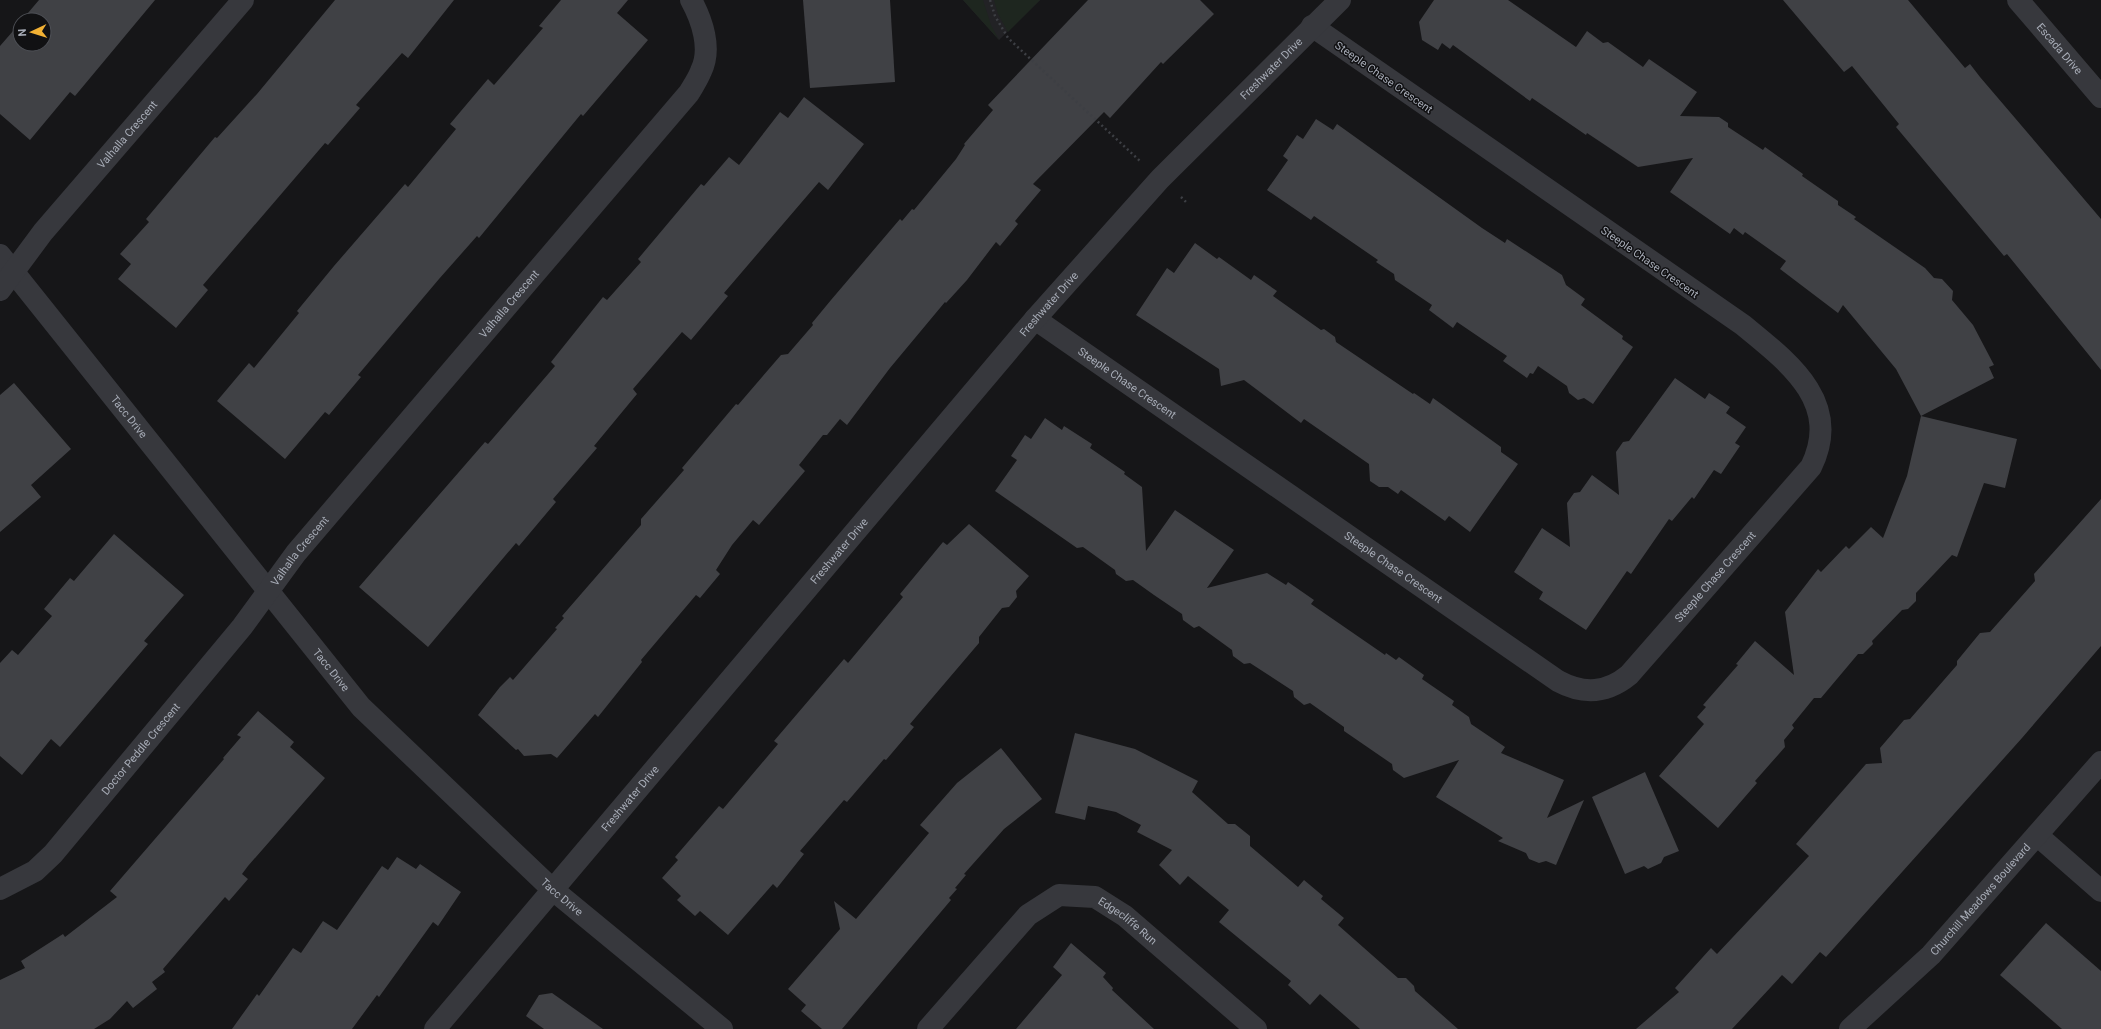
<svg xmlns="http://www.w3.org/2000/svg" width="2101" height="1029" viewBox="0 0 2101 1029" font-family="Roboto,sans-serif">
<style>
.built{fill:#222225}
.green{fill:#1e261f}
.building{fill:#404145}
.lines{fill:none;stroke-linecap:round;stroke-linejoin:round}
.path{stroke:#3d3f44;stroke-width:2.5;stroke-dasharray:2 3;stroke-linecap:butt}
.minor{stroke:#37383d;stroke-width:22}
.labels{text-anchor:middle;stroke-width:3;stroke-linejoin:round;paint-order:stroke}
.street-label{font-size:11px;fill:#a8adb8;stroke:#111113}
</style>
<rect width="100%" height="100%" fill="#161618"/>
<!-- built -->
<polygon class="built" points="963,0 1040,0 999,40"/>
<!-- green -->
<g class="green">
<polygon points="963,0 983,0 991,25 999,40"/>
<polygon points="994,0 1040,0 1008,32 998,14"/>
</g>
<!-- building -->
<g class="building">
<polygon points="39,0 155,0 75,96 70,92 30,140 0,114 0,46 20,23 20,44 44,44 44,20 22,20"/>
<polygon points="335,0 454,0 408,58 402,53 356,105 360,108 328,145 325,143 203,285 208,290 176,328 118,279 131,264 120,254 149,222 146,219 215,137 217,138 257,94"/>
<polygon points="561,0 628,0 617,13 648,40 583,116 581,114 479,238 477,236 439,279 358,375 361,377 329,415 325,412 285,459 217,401 249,363 254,368 299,313 297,311 334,266 405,184 408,187 456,129 450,124 488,79 494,85 543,28 539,26"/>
<polygon points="803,0 890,0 895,82 810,88"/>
<polygon points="1088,0 1200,0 1214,14 1163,64 1161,62 1110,118 1104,112 1033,184 1041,190 1015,221 1018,224 1000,246 996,242 967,280 946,303 945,302 890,368 847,425 840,419 827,435 823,435 799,465 805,471 759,525 753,520 732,545 716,570 720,574 700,598 696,595 641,660 642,662 598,717 595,714 557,758 551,754 524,756 518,749 516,750 478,715 500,687 510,677 513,680 557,629 555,628 564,618 562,616 641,525 641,519 684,470 682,468 736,404 738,405 781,355 788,354 813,325 812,323 831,300 900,219 902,221 912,209 914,210 956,159 965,145 964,144 993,110 988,105"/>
<polygon points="1434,0 1508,0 1576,47 1587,31 1603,43 1608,42 1643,67 1649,59 1697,92 1680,116 1719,117 1728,123 1728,127 1763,150 1765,147 1803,174 1802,176 1838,201 1838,205 1856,217 1854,219 1925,268 1934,278 1942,279 1953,291 1952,300 1973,325 1994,365 1989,367 1994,378 1921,416 1896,369 1843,305 1838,313 1780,269 1786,261 1745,232 1743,235 1734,228 1730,234 1670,192 1693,158 1638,167 1587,133 1586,135 1532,98 1530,101 1453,45 1450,49 1442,43 1438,50 1422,40 1419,22"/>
<polygon points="1783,0 1908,0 1965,68 1970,64 1980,77 2101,219 2101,370 2007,254 2004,256 1896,127 1899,124 1852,66 1844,72"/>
<polygon points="804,97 864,144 828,190 819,182 724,293 728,296 691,340 682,332 633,389 637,394 594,446 597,448 553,499 556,502 519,546 516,543 428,647 359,587 485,442 488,444 555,366 551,362 603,297 607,300 641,262 638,259 701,184 704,186 729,157 739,165 780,112 788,118"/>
<polygon points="1316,119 1333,130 1337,124 1482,228 1505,243 1507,239 1553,269 1562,275 1566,285 1585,299 1581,305 1623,336 1622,339 1633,347 1593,404 1584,398 1578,400 1569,393 1567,386 1538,366 1533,374 1530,373 1527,378 1503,361 1507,356 1457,322 1453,328 1429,310 1432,305 1395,280 1394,274 1376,262 1378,260 1314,216 1311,220 1267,190 1288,160 1283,156 1297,135 1303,139"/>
<polygon points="1195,243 1217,259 1219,257 1251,280 1254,275 1277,291 1273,296 1321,330 1324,329 1335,337 1336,342 1413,394 1414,393 1430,404 1433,398 1501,447 1501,452 1518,464 1470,532 1449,516 1445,521 1401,490 1398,494 1388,487 1379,487 1370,481 1369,464 1304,419 1301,423 1244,380 1221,386 1219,369 1136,315 1167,268 1174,273"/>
<polygon points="1675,378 1705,399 1709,393 1730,407 1726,413 1746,427 1735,443 1740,446 1721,474 1714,470 1694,499 1692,497 1672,521 1669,519 1631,574 1627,571 1586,630 1539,599 1543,592 1514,572 1542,528 1570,547 1567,503 1574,493 1580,492 1592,475 1619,495 1616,452 1623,442 1629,441"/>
<polygon points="14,383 71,449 31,485 41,497 0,532 0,395"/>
<polygon points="1921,416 2017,439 2005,488 1984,483 1957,557 1952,555 1916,593 1916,601 1908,609 1902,610 1872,641 1873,644 1863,654 1858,654 1821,698 1814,698 1792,725 1794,728 1784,740 1785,747 1755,781 1757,783 1718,828 1659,776 1704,724 1697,717 1706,707 1703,705 1738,665 1736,664 1755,641 1794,675 1785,612 1818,569 1821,572 1846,546 1849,549 1871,527 1883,538 1907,476"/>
<polygon points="1045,418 1062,430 1064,426 1092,444 1090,448 1125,472 1124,474 1142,487 1146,551 1175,510 1234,550 1207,588 1267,573 1286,585 1288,582 1314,600 1311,604 1385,655 1386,653 1396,660 1399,657 1424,675 1422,679 1454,701 1452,705 1469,717 1471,724 1505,747 1501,753 1564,780 1547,818 1584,800 1556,865 1546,861 1539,863 1529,859 1526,853 1498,841 1503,838 1436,797 1459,760 1404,778 1393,770 1392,764 1344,731 1344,727 1310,703 1304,705 1294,697 1293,691 1250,663 1244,664 1233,656 1232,650 1199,626 1194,628 1183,620 1182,614 1154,595 1133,580 1126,581 1116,574 1115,570 1083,547 1077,548 995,491 1017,460 1011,456 1025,435 1031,439"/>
<polygon points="2101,499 2101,646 2022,738 1826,957 1820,952 1792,984 1782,975 1732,1029 1636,1029 1679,992 1675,988 1711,948 1717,954 1809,856 1796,844 1866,764 1882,763 1880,748 1904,720 1910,719 1957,665 1957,661 1980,633 1990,632 2035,581 2034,574"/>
<polygon points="969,524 1029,576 1016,591 1017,597 1009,607 1002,608 979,637 979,643 910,724 914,727 886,760 884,759 847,802 844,800 800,851 804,854 777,888 773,884 728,935 700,911 695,916 677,900 681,896 662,878 678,860 675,857 719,806 723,809 778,744 774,741 844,659 848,663 903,597 900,594 943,542 947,545"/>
<polygon points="114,534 184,595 144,641 148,644 60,747 51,739 22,775 0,756 0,663 12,650 18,655 52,616 44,609 70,578 74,581"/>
<polygon points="258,711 294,742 290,747 325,778 248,866 242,874 248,879 229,901 225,897 163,969 165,972 152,982 157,989 133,1008 127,1001 110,1019 94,1029 0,1029 0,980 25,968 21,961 63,934 65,937 117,897 110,891 224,759 223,758 241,737 237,735"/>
<polygon points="1075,733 1135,749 1198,781 1192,792 1228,824 1235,824 1250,836 1250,846 1298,887 1304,880 1323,896 1321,899 1344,918 1338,925 1398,978 1406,978 1414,986 1415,991 1458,1029 1360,1029 1320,994 1310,1005 1288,985 1291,981 1219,922 1229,910 1188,876 1180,885 1159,865 1172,850 1137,832 1141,825 1116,812 1088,806 1085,820 1055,813"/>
<polygon points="1001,748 1042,799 1004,829 964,874 966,875 955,888 957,889 949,898 951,900 842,1029 822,1029 801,1011 806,1005 788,989 840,929 834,901 856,919 929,833 920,825 957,783"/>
<polygon points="1645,772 1679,851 1664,857 1661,863 1648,869 1644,866 1625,874 1592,797"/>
<polygon points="397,857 416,869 420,864 461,892 438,926 433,922 379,997 377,995 352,1029 232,1029 257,994 259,996 293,948 301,953 323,921 337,930 382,866 388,870"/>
<polygon points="2046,923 2101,971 2101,1029 2062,1029 2000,975"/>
<polygon points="1071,943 1106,973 1103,977 1113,988 1112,990 1154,1029 1016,1029 1062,975 1053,967"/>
<polygon points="552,993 603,1029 544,1029 526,1016 539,995"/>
</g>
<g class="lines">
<!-- path -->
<g class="path">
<polyline points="990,0 995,16 1008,38 1140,161"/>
<polyline points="1181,197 1188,204"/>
</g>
<!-- minor -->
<g class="minor">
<path id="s1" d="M2018,0l83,97"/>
<path id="s2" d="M0,255l361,452 191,182 170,140"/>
<path id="s3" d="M0,290l43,-58 200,-232"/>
<path id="s4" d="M1035,319l523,362c26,14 49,12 71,-6l182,-208c32,-65 -23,-105 -68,-142l-431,-299"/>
<polyline points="2037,835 2101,891"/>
<path id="s5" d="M0,889l35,-18 18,-17 189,-227 54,-74 393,-460c4,-7 9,-14 12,-22 11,-22 1,-51 -10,-71"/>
<path id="s6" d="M435,1029l600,-710 125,-140 180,-179"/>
<path id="s7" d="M928,1029l100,-114 31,-20 36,2 30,19 131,113"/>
<path id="s8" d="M1850,1029l81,-74 170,-193"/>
</g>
</g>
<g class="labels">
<!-- street labels -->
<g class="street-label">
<text dy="4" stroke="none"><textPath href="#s1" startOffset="64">Escada Drive</textPath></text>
<text dy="4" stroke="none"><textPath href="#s6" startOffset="1274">Freshwater Drive</textPath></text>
<text transform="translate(1384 77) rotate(35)" y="4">Steeple Chase Crescent</text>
<text dy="4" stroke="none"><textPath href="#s3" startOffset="201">Valhalla Crescent</textPath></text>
<text transform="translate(1650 262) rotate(35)" y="4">Steeple Chase Crescent</text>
<text dy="4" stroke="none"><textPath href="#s5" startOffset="779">Valhalla Crescent</textPath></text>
<text dy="4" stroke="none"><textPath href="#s6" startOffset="950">Freshwater Drive</textPath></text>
<text dy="4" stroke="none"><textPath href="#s4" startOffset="112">Steeple Chase Crescent</textPath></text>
<text dy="4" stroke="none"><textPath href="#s2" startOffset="207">Tacc Drive</textPath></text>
<text dy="4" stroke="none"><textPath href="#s5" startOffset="455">Valhalla Crescent</textPath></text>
<text dy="4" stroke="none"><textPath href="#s6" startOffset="626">Freshwater Drive</textPath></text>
<text dy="4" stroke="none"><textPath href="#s4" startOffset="436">Steeple Chase Crescent</textPath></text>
<text dy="4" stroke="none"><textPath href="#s4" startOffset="843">Steeple Chase Crescent</textPath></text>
<text dy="4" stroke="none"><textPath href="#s2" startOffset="531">Tacc Drive</textPath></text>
<text dy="4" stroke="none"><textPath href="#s5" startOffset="201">Doctor Peddle Crescent</textPath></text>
<text dy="4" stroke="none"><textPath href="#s6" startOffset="302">Freshwater Drive</textPath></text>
<text dy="4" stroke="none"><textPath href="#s2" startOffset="855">Tacc Drive</textPath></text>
<text dy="4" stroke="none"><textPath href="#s8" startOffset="184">Churchill Meadows Boulevard</textPath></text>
<text dy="4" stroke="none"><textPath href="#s7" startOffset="265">Edgecliffe Run</textPath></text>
</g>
</g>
<!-- north arrow -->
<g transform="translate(32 32) rotate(266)"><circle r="19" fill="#111113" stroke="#4d4f55"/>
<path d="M0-3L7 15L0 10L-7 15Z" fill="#f2b134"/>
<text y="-6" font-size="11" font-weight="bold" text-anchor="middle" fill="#a8adb8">N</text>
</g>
</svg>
